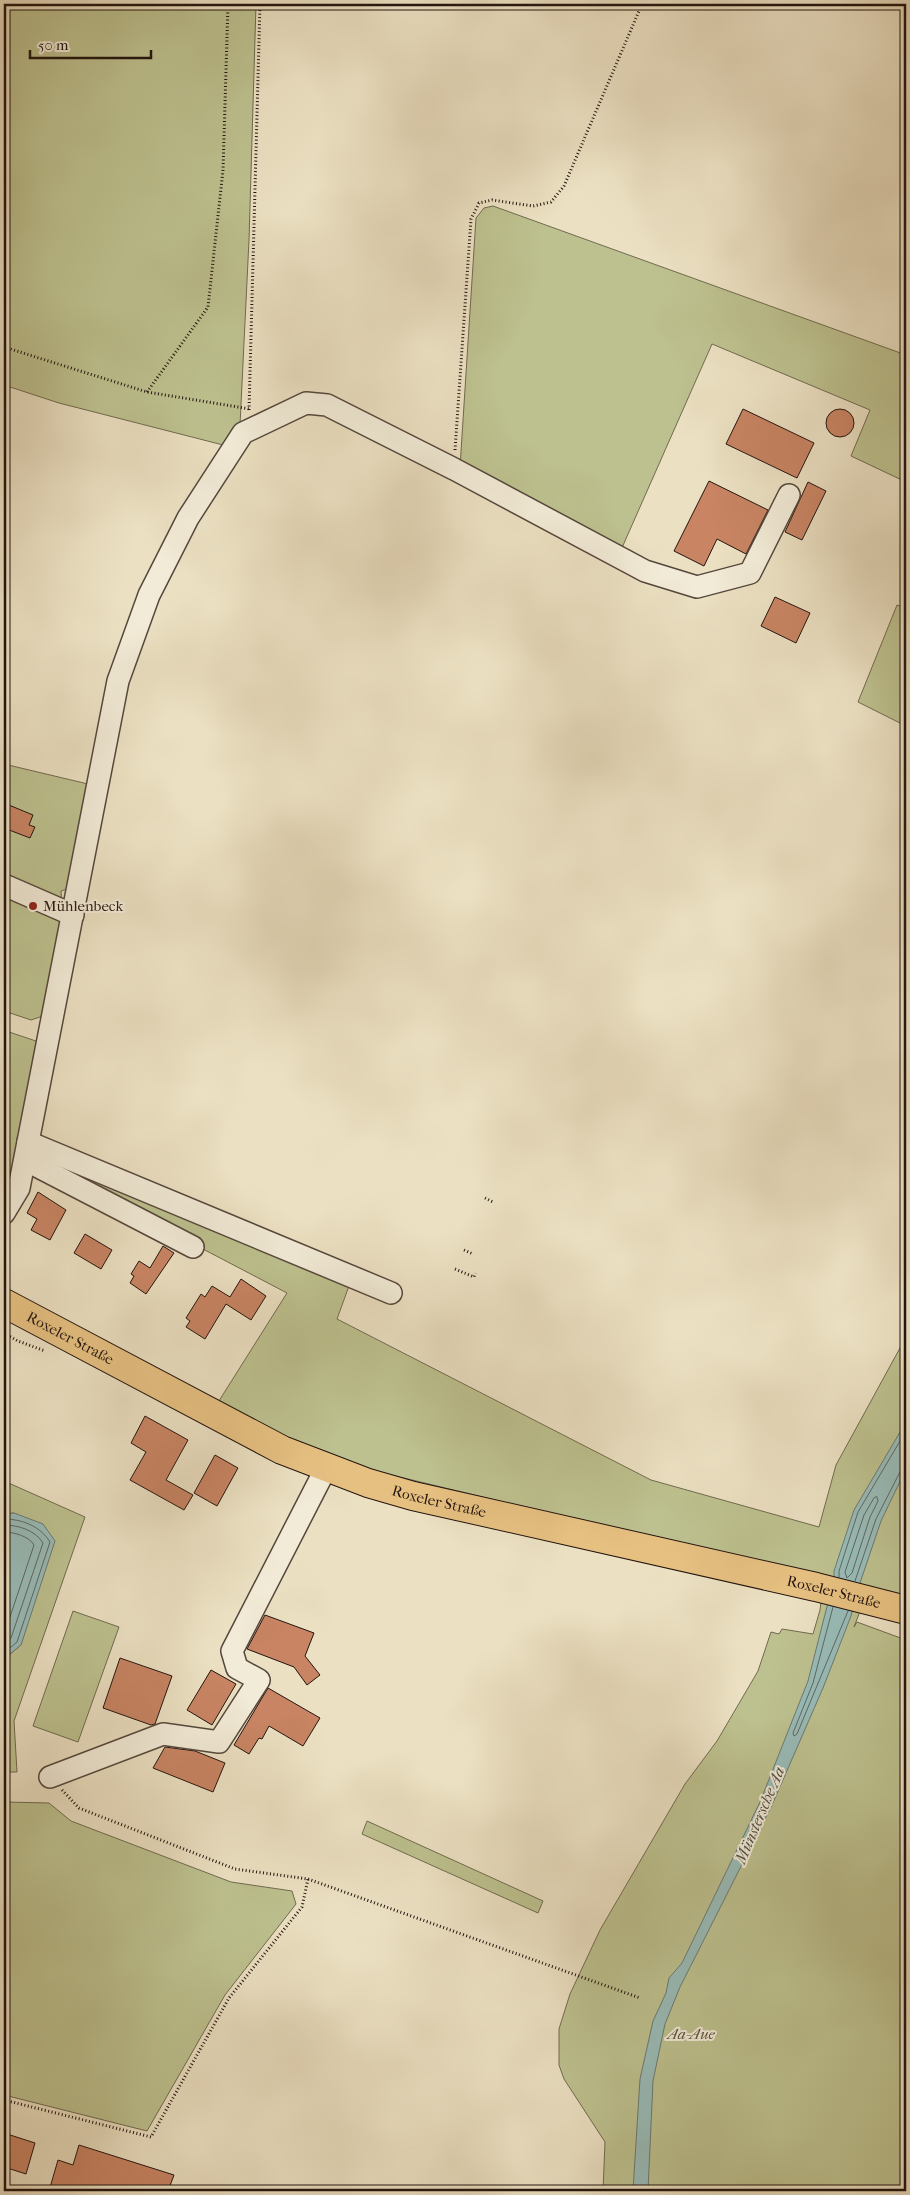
<svg xmlns="http://www.w3.org/2000/svg" width="910" height="2195" viewBox="0 0 910 2195" font-family="'IM FELL French Canon',serif">
<style>
.green{fill:#bdc18f;stroke:#706a4f}
.water{fill:#99bcb8;stroke:#6a7974}
.lines{fill:none;stroke-linecap:round;stroke-linejoin:round}
.shore{stroke:#5e6864;stroke-width:1}
.building{fill:#c88463;stroke:#23140f}
.minor-casing{stroke:#55473c;stroke-width:24}
.major-casing{stroke:#23140f;stroke-width:30}
.path{stroke:#23140f;stroke-width:3;stroke-dasharray:1 2.5;stroke-linecap:butt}
.minor{stroke:#f2ebd7;stroke-width:21}
.major{stroke:#e6c081;stroke-width:28}
.poi-dot{fill:#8f2418;stroke:#f2ebd7;stroke-width:2}
.labels{text-anchor:middle;stroke-width:4;stroke-linejoin:round;paint-order:stroke}
.poi-label{font-size:15px;fill:#23140f;stroke:#f2ebd7;text-anchor:start}
.street-label{font-size:15px;fill:#23140f;stroke:#f2ebd7}
.park-label{font-size:15px;font-style:italic;fill:#59513c;stroke:#f2ebd7}
.water-label{font-size:16px;font-style:italic;fill:#4c4f4a;stroke:#f2ebd7}
</style>
<rect width="100%" height="100%" fill="#ebe0c2"/>
<filter id="stains"><feTurbulence type="fractalNoise" baseFrequency=".004" numOctaves="4"/><feColorMatrix values="0 0 0 0 .2 0 0 0 0 .09 0 0 0 0 .02 0 0 0 .5 -.17"/></filter>
<radialGradient id="worn" r=".72"><stop offset=".6" stop-color="#630" stop-opacity="0"/><stop offset="1" stop-color="#630" stop-opacity=".3"/></radialGradient>
<!-- green -->
<g class="green">
<polygon points="4,4 256,4 249,240 240,425 227,446 59,403 4,385"/>
<polygon points="493,206 906,355 906,482 851,456 870,410 712,344 621,550 460,467 476,218 484,208"/>
<polygon points="897,605 906,608 906,726 858,702"/>
<polygon points="4,764 88,784 70,888 61,891 63,922 46,1015 31,1020 4,1011"/>
<polygon points="9,1032 39,1042 9,1195 4,1189 4,1044"/>
<polygon points="34,1151 349,1286 337,1319 651,1480 819,1527 836,1465 906,1337 906,1599 862,1606 854,1627 857,1622 906,1640 906,2191 603,2191 605,2142 564,2079 559,2065 559,2029 570,1994 600,1930 685,1784 717,1741 758,1671 771,1632 779,1634 782,1629 813,1634 820,1610 824,1577 636,1534 321,1458 217,1404 287,1293 31,1159"/>
<polygon points="4,1481 85,1517 14,1721 17,1772 4,1772 4,1659 21,1645 14,1513 4,1514"/>
<polygon points="73,1611 119,1627 78,1742 33,1726"/>
<polygon points="4,1802 49,1803 71,1821 231,1882 292,1891 296,1904 225,1995 147,2131 4,2095"/>
<polygon points="367,1821 543,1901 538,1913 362,1834"/>
</g>
<!-- water -->
<g class="water">
<polygon points="906,1422 906,1469 881,1521 860,1583 851,1616 823,1688 772,1805 680,1987 665,2024 653,2081 648,2191 633,2191 640,2079 653,2021 666,1993 669,1978 682,1963 760,1802 808,1681 834,1579 834,1571 854,1510"/>
<polygon points="14,1513 43,1524 55,1541 21,1645 4,1659 4,1514"/>
</g>
<g class="lines">
<!-- shore -->
<g class="shore">
<polygon points="877,1497 878,1501 870,1517 852,1573 847,1578 845,1572 864,1515 874,1498"/>
<path d="M4,1519c18,0 36,7 46,23l-33,100 -13,11"/>
<path d="M4,1525c14,0 31,5 39,18l-32,95 -7,7"/>
<path d="M4,1532c9,0 25,4 30,13l-30,90"/>
<polyline points="839,1577 839,1571 858,1512 906,1431"/>
<polyline points="855,1581 876,1519 900,1472 906,1469"/>
<polyline points="833,1607 813,1683 793,1733 794,1736 797,1734 848,1611"/>
</g>
</g>
<!-- building -->
<g class="building">
<circle cx="840" cy="423" r="14"/>
<polygon points="743,409 814,443 797,478 726,444"/>
<polygon points="709,481 768,510 746,554 717,539 704,566 674,551"/>
<polygon points="808,482 826,491 802,540 785,532"/>
<polygon points="775,597 810,613 796,643 761,626"/>
<polygon points="4,803 33,815 29,825 35,827 30,838 4,828"/>
<polygon points="38,1192 66,1210 50,1240 31,1230 37,1219 27,1213"/>
<polygon points="85,1234 112,1250 101,1269 74,1253"/>
<polygon points="163,1246 174,1253 146,1294 130,1283 134,1276 131,1274 139,1261 150,1268"/>
<polygon points="241,1279 266,1296 251,1320 226,1304 205,1339 186,1327 190,1321 186,1318 201,1294 205,1297 212,1286 230,1297"/>
<polygon points="145,1416 188,1440 166,1480 193,1495 184,1510 130,1480 146,1452 131,1443"/>
<polygon points="215,1455 238,1468 217,1506 194,1493"/>
<polygon points="265,1615 314,1633 305,1656 320,1675 307,1685 294,1667 247,1649"/>
<polygon points="120,1658 172,1676 155,1724 151,1725 103,1708"/>
<polygon points="211,1670 236,1684 212,1725 187,1710"/>
<polygon points="268,1688 320,1718 303,1746 269,1726 262,1739 259,1738 249,1754 234,1745"/>
<polygon points="165,1747 195,1751 225,1763 213,1792 153,1768"/>
<polygon points="4,2133 35,2143 26,2174 4,2167"/>
<polygon points="79,2145 174,2175 168,2191 49,2191 58,2160 73,2165"/>
</g>
<g class="lines">
<defs>
<g id="minor">
<polyline points="4,885 73,915"/>
<polyline points="28,1142 391,1293"/>
<polyline points="25,1160 193,1247"/>
<polyline points="4,1213 19,1188 118,681 149,595 188,518 243,433 306,403 327,405 454,469 645,571 697,587 750,573 789,495"/>
<polyline points="50,1777 163,1734 219,1742 259,1680 237,1668 232,1651 326,1468"/>
</g>
<g id="major">
<path id="s1" d="M4,1303l278,147 86,33 45,13 403,91 90,23"/>
</g>
</defs>
<!-- minor casing -->
<use href="#minor" class="minor-casing"/>
<!-- major casing -->
<use href="#major" class="major-casing"/>
<!-- path -->
<g class="path">
<polyline points="4,347 147,392 250,409"/>
<polyline points="147,392 208,307 223,170 228,4"/>
<polyline points="249,410 260,4"/>
<polyline points="455,450 471,219 479,203 492,200 533,206 551,202 564,186 642,4"/>
<polyline points="485,1198 493,1202"/>
<polyline points="464,1250 473,1254"/>
<polyline points="455,1269 474,1277 475,1273"/>
<polyline points="4,1333 18,1341 45,1351"/>
<polyline points="62,1790 79,1808 235,1869 308,1879 640,1998"/>
<polyline points="4,2100 151,2137 229,1998 302,1907 308,1879"/>
</g>
<!-- minor -->
<use href="#minor" class="minor"/>
<!-- major -->
<use href="#major" class="major"/>
</g>
<!-- markers -->
<circle class="poi-dot" cx="33" cy="906" r="5"/>
<g class="labels">
<!-- poi labels -->
<g class="poi-label">
<text x="43" y="911">Mühlenbeck</text>
</g>
<!-- street labels -->
<g class="street-label">
<text dy="5" stroke="none"><textPath href="#s1" startOffset="75">Roxeler Straße</textPath></text>
<text dy="5" stroke="none"><textPath href="#s1" startOffset="480">Roxeler Straße</textPath></text>
<text dy="5" stroke="none"><textPath href="#s1" startOffset="885">Roxeler Straße</textPath></text>
</g>
<!-- park labels -->
<g class="park-label">
<text x="691" y="2039">Aa-Aue</text>
</g>
<!-- water labels -->
<g class="water-label">
<text transform="translate(759 1815) rotate(-67)" y="6">Münstersche Aa</text>
</g>
</g>
<!-- margin -->
<rect width="910" height="2195" fill="none" stroke="#ebe0c2" stroke-width="20"/>
<rect x="5" y="5" width="900" height="2185" fill="none" stroke="#23140f" stroke-width="2.5"/>
<rect x="10" y="10" width="890" height="2175" fill="none" stroke="#23140f"/>
<!-- scale -->
<path d="M30 50v8h121v-8" fill="none" stroke="#23140f" stroke-width="2.5"/>
<text x="38" y="50" font-size="15" fill="#23140f" stroke="#f2ebd7" stroke-width="4" paint-order="stroke">50 m</text>
<rect width="100%" height="100%" filter="url(#stains)"/>
<rect width="100%" height="100%" fill="url(#worn)"/>
</svg>
